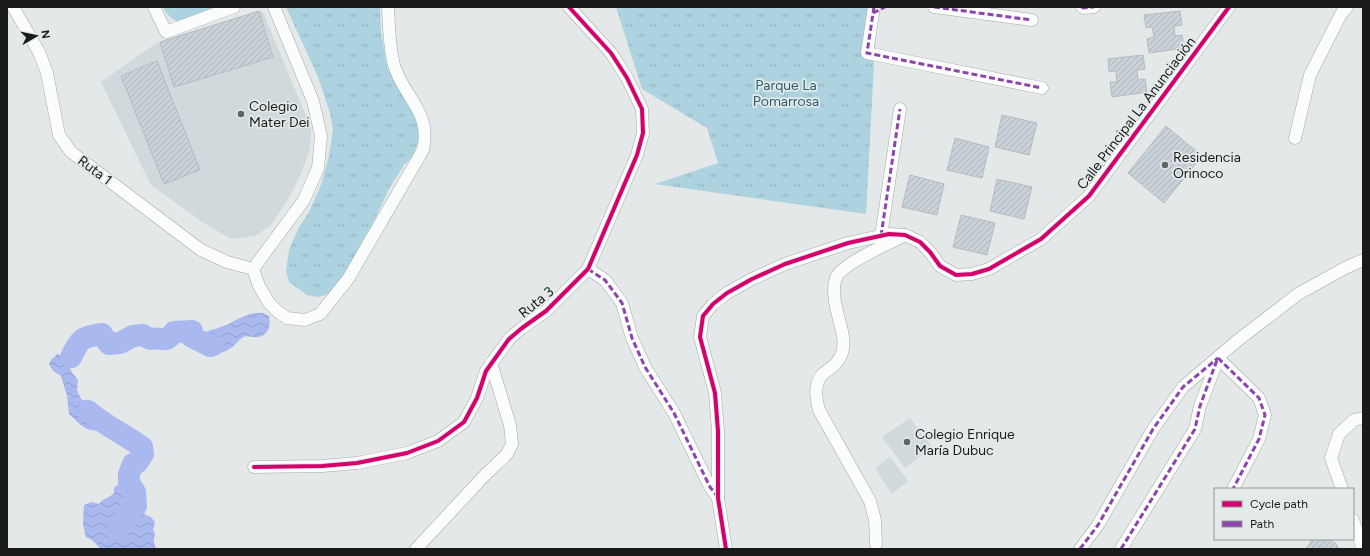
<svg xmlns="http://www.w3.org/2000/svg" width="1370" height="556" viewBox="0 0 1370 556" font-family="Figtree,sans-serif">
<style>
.built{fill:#d0d9dc}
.grass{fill:#acd3df}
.park{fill:url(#park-tufts)}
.water{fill:url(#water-waves)}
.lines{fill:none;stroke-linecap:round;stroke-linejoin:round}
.river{stroke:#a9b8ef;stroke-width:22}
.building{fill:url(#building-hatch);stroke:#b8babb}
.street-casing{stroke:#a5a8a8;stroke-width:13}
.street{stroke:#fbfcfc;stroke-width:12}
.quiet{stroke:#8e44ad;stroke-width:3;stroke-dasharray:6 3;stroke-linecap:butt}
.cycleway-casing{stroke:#e4e9ea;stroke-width:6}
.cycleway{stroke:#d6006c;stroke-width:4}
.poi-dot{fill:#606363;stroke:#e4e9ea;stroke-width:1.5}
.labels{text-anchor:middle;stroke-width:3.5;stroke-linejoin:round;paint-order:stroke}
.park-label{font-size:14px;fill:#2c5e6d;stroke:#e4e9ea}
.poi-label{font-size:14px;fill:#191b1b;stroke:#e4e9ea;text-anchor:start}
.street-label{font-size:14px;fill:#191b1b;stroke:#e4e9ea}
</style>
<defs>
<pattern id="park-tufts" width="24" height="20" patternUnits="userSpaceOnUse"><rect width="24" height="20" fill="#acd3df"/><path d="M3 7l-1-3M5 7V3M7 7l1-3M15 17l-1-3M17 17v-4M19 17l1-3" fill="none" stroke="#93b5bf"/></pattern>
<pattern id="water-waves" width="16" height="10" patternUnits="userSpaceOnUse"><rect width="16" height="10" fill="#a9b8ef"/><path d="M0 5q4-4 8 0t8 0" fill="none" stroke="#919ecc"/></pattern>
<pattern id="building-hatch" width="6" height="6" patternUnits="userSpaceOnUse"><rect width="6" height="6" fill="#c9d2d9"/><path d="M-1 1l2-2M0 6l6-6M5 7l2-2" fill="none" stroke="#acb4ba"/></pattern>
</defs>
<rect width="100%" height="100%" fill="#e5e8e9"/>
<!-- built -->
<g class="built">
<polygon points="259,11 263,12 311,128 310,149 301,174 289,198 271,225 255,236 231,239 202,222 151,185 101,82 155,44"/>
<polygon points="910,418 932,447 905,468 882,437"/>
<polygon points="890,457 908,481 892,494 875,468"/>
</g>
<!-- grass -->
<path class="grass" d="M163,7h54l-38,15c-8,-3 -12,-8 -16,-15z"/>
<!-- park -->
<g class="park">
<polygon points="286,7 380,7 381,32 387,67 413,109 418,124 420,136 413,156 404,165 389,189 373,223 361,243 345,275 331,292 323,296 317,297 307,295 289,282 286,271 289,250 299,227 308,214 321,185 329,156 333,130 330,113 318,77"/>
<polygon points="616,7 877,7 866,214 655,184 718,163 707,128 642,89"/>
</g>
<!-- water -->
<g class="water">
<path d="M255,313h8l6,3c2,9 0,19 -11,21 -5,1 -10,-2 -15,0 -4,3 -8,8 -12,11 -16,11 -28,4 -39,-11v-6l11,3c7,-5 10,-4 18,-7 12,-4 21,-12 34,-14z"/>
<path d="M81,333h5l3,3v4l-2,4 -6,2 -5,11 -7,7 2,7 7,9 -1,10 4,9 10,5 6,8 12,7 4,8c-25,7 -26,4 -44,-13l-2,-18 -6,-20 -8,-5 -4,-7 2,-4 6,-6 7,2c7,-4 7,-10 6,-17l3,-3z"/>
<path d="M117,485l4,2 7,18 9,6 14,6 4,5 -2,8 2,3c-1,8 -2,7 1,16h-55l-9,-9 -6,-3 -3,-12 1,-20 7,-3 8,2c5,-7 10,-5 15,-11v-5z"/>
</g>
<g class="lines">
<!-- river -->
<g class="river">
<path d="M71,357c9,-18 10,-20 31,-23l7,10 11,-1 13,-7 10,-1 7,4c11,-3 15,6 24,-7l18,-1v6l18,9 3,-1"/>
<path d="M88,411c16,14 36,23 54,36l1,7 -6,9 -4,1 -4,10v9l6,9 1,14 -10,11 -8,15"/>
</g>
</g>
<!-- building -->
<g class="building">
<polygon points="259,11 273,57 174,87 160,42"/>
<polygon points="1180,11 1182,25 1174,26 1175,36 1182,35 1184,48 1149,53 1147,39 1154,37 1152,27 1146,28 1144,15"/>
<polygon points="1143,55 1145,69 1137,70 1138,80 1145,79 1147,92 1112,97 1110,82 1117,82 1116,71 1109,72 1108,59"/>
<polygon points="157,61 200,170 164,184 121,76"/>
<polygon points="1002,115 1037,123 1029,155 995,147"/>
<polygon points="1166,126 1202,156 1164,203 1128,173"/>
<polygon points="955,138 989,147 982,178 947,170"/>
<polygon points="910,175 944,184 937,215 902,207"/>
<polygon points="997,179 1032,187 1024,219 990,211"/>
<polygon points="961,215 995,223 987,255 953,247"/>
<polygon points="1313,539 1330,539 1336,544 1338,549 1306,549"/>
</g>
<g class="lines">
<defs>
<g id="street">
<polyline points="13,7 39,52 47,73 59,135 71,152 201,250 227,262 253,269"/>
<polyline points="154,7 166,32 234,7"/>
<polyline points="874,7 867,53 1042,88"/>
<polyline points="934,7 1032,20"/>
<polyline points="1082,7 1083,8 1094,7"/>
<polyline points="1295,138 1310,75 1341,14 1347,7"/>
<polyline points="881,236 900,109"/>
<path d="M253,269l6,17 10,17 8,8 10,7 18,2 15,-6 28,-35 75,-129c9,-39 -20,-53 -29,-85 -5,-18 -5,-39 -6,-58"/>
<polyline points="253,269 304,200 318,168 321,136 313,101 274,7"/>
<polyline points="588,269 605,280 622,303 632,338 645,367 674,413 710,487 718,498"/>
<polyline points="1218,358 1259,398 1265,415 1259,439 1233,489"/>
<polyline points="254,467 322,466 357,463 407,453 438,441 464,422 477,398 486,371 509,339 522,328 546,311 588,269 637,155 643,133 642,109 627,78 611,53 569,7"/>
<polyline points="1342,489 1331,458 1339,434 1354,420 1363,418"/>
<polyline points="1353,520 1363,549"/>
<path d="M876,544l-1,-24 -5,-19 -51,-91c-3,-12 -6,-28 5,-37 8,-6 14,-9 18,-20 4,-14 -1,-24 -4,-38 -3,-11 -7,-28 -1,-39 8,-14 52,-32 68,-41"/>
<polyline points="416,549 486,474 507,454 512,444 510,425 491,363"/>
<polyline points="726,549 718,498 718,431 715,393 700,337 703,316 713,304 727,293 752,279 785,264 848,243 889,234 905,235 920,242 930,252 940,266 956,275 972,274 989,269 1041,239 1089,196 1229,7"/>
<polyline points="1080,549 1098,525 1153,429 1183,387 1237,341 1298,294 1345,268 1363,260"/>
<polyline points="1121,549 1195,429 1200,406 1218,359"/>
</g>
</defs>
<!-- street casing -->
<use href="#street" class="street-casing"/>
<!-- street -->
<use href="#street" class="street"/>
<!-- quiet -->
<g class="quiet">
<polyline points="874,7 867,53 1042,88"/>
<polyline points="934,7 1032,20"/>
<polyline points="1082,7 1083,8 1094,7"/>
<polyline points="873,13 885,7"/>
<polyline points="881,236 900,109"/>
<polyline points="588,269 605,280 622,303 632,338 645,367 674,413 710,487 718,497"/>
<polyline points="1218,358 1259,398 1265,415 1259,439 1233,489"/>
<polyline points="1080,549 1098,525 1153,429 1183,387 1218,358"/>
<polyline points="1121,549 1195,429 1200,406 1217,360"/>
</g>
<defs>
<g id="cycleway">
<polyline points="254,467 322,466 357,463 407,453 438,441 464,422 477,398 486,371 509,339 522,328 546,311 588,269 637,155 643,133 642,109 627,78 611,53 569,7"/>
<polyline points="726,549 718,498 718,431 715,393 700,337 703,316 713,304 727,293 752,279 785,264 848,243 889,234 905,235 920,242 930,252 940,266 956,275 972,274 989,269 1041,239 1089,196 1229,7"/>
</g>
</defs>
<!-- cycleway casing -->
<use href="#cycleway" class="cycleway-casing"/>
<!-- cycleway -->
<use href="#cycleway" class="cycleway"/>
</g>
<!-- markers -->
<g class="poi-dot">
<circle cx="241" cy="114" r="4"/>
<circle cx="1165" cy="165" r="4"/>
<circle cx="907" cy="442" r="4"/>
</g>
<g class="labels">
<!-- park labels -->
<g class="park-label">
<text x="786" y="90">Parque La<tspan x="786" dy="16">Pomarrosa</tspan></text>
</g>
<!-- poi labels -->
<g class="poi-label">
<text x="249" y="111">Colegio<tspan x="249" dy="16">Mater Dei</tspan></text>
<text x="1173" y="162">Residencia<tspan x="1173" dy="16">Orinoco</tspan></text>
<text x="915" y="439">Colegio Enrique<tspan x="915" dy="16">María Dubuc</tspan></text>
</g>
<!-- street labels -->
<g class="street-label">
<text transform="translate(1136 113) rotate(-53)" y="5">Calle Principal La Anunciación</text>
<text transform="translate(95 170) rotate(37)" y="5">Ruta 1</text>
<text transform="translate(536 302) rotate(-39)" y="5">Ruta 3</text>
</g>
</g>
<!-- border -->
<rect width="1370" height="556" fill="none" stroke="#191b1b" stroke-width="16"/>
<!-- legend -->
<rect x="1214" y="488" width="140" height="52" fill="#e4e9ea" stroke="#939797"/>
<rect x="1222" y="501" width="20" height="6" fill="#d6006c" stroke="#939797"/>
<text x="1250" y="508" font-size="12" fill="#191b1b">Cycle path</text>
<rect x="1222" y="521" width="20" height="6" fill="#8e44ad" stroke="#939797"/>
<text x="1250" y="528" font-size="12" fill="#191b1b">Path</text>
<!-- north arrow -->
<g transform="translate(36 36) rotate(81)" stroke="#e4e9ea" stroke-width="3" paint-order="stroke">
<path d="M0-3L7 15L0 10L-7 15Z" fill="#191b1b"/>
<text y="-6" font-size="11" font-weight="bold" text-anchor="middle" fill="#191b1b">N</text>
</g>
</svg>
